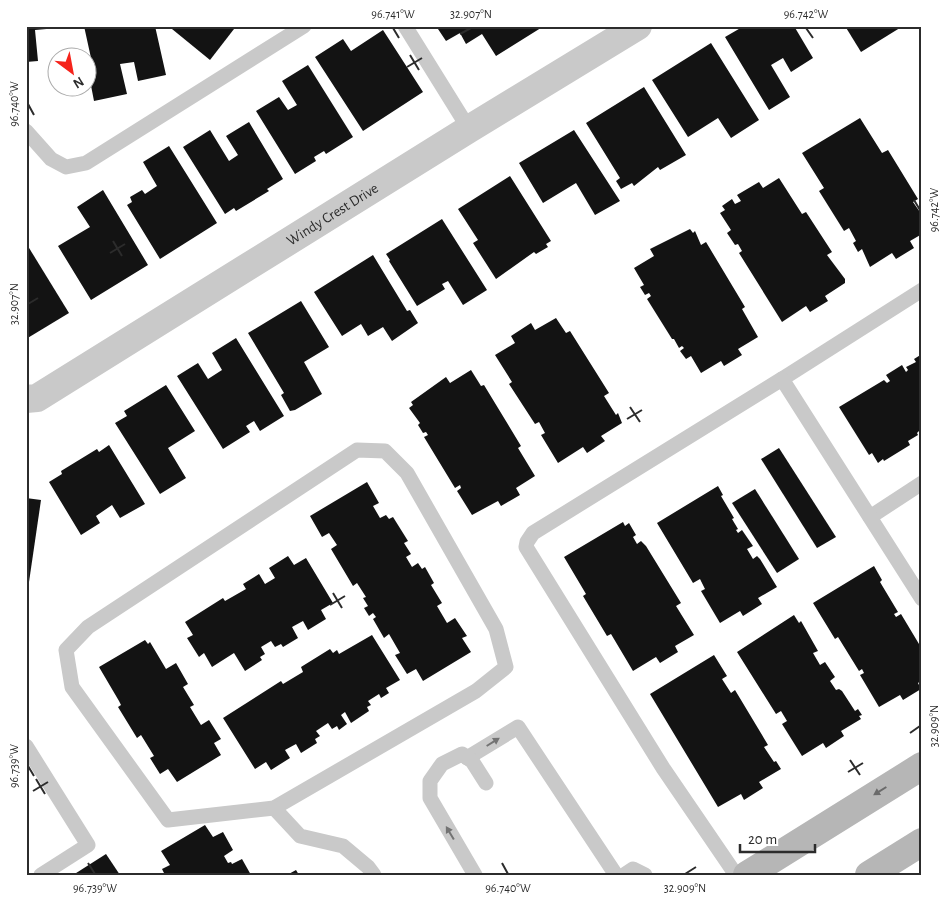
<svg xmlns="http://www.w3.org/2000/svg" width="948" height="901" viewBox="0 0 948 901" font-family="'Alegreya Sans',sans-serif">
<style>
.building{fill:#131313}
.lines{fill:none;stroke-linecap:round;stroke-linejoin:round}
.lane{stroke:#c9c9c9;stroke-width:15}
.street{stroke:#c9c9c9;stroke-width:28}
.secondary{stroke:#b6b6b6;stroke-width:28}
.oneway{fill:#737373}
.oneway2{fill:#6a6a6a}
.ticks{fill:none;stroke:#2c2c2c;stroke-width:2}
.labels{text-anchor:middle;stroke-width:5;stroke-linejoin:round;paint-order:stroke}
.street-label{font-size:15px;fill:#2c2c2c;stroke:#fff}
.neatline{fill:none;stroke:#2c2c2c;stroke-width:2}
.ticks-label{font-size:12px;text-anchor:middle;fill:#2c2c2c}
</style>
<rect width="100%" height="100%" fill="#fff"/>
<!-- building -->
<g class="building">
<polygon points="26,26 58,26 58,28 35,30 38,61 26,62"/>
<polygon points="84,26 155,26 166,75 138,81 134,62 120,64 127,94 94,101 88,70 88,59 91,58"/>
<polygon points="174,26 230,26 234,29 210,60 172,29"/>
<polygon points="436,26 544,26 496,56 482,34 466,44 460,33 446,41"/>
<polygon points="744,26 794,26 813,58 791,72 783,58 771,65 790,97 769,110 725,37"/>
<polygon points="845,26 903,26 861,52"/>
<polygon points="383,30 423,92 363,131 315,57 343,39 351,51"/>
<polygon points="711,43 759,120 731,138 718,118 688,137 652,80"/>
<polygon points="308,65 353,137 326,154 324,151 314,157 316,161 295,174 256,111 279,97 288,110 297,105 282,81"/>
<polygon points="644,87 686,155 660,170 658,167 634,186 632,183 621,189 616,181 620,178 586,123"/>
<polygon points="860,118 882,153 888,150 918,199 913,202 922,215 922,234 910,241 914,248 896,259 892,253 870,267 862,249 858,252 853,243 856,241 849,228 844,231 819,191 824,188 802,153"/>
<polygon points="249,122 283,179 267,189 269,191 236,211 234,208 225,214 183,147 210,130 229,161 238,155 226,136"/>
<polygon points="574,130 620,201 595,215 576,183 543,203 519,163"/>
<polygon points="169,146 217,223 160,259 127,205 132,202 130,197 142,190 145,194 157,186 143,162"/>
<polygon points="510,176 551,241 546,244 548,247 536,254 534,252 496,279 473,243 478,240 458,209"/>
<polygon points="779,178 802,214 806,212 832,252 827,255 845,279 845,283 825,296 828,301 810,312 806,306 782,322 739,253 742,251 738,244 735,245 727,233 731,230 720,213 725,210 722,206 732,199 735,204 741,201 737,195 759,182 763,188"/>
<polygon points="103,190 148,265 91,300 58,246 90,227 77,207"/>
<polygon points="442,219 487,290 463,305 448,281 442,284 445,289 417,306 389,261 390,260 386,254"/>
<polygon points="690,229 693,233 695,231 701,245 706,242 745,307 742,309 758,337 738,349 742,355 724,366 721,361 701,373 691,356 686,359 680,351 684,348 682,346 679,348 674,339 672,339 647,299 651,296 649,293 645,295 640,287 644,285 634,268 654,256 650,249"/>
<polygon points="26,243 69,313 26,339"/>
<polygon points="373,255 407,311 410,310 418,323 392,341 383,327 368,336 361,324 342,336 314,292"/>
<polygon points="301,301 329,347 304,362 322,394 295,410 290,411 281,395 284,393 248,333"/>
<polygon points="556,318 566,333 570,331 609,393 604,396 616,415 618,413 622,423 601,436 605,441 587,453 583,447 558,463 541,435 545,433 539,422 535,424 509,384 512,382 495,355 515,343 511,336 531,323 535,330"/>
<polygon points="236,338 284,416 260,431 254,421 246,426 250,432 223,449 177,376 198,363 208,379 222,370 212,353"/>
<polygon points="922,354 922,435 919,431 917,433 918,435 908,441 910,445 884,461 883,459 878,463 872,453 869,455 839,407 884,380 887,383 890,381 886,375 902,365 906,372 908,370 906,367 916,362 914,359"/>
<polygon points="471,370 481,386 484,385 521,446 518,448 535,476 516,488 520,495 501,506 498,501 472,515 457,491 461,488 460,485 455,488 424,437 428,435 426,432 423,433 418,425 420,423 409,408 413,405 411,402 446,377 450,383"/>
<polygon points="166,385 195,431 168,448 186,478 160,494 115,423 127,416 124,411"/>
<polygon points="109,445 145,504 120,518 112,505 96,516 100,523 81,535 49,482 62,474 61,471 97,449 99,452"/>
<polygon points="779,448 836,537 817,548 761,459"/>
<polygon points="367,482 379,503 373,506 380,518 386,515 389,519 393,517 408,541 404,543 411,554 406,557 412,567 418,563 422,569 425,567 434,583 431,585 442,603 437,606 447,623 455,618 467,636 462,638 471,652 423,681 416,669 407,674 395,655 400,653 389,634 384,638 373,619 376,617 373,613 369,616 364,608 368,606 363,598 366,597 357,583 353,586 331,549 337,545 329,533 322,537 310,516"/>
<polygon points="718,486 723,495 721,496 734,518 732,519 738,529 736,530 738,533 742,530 753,546 747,549 753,559 757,556 760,559 777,587 758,598 762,604 743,616 740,611 720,623 701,591 705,589 700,579 693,583 657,523"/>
<polygon points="755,489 799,559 777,573 732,503"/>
<polygon points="26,498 41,500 29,582 26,582"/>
<polygon points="623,522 625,526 629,523 636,535 633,537 637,544 641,541 646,546 681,603 676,606 694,635 675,646 678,652 660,663 656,657 633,671 611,634 607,636 583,596 586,594 564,557"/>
<polygon points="288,556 294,565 306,558 333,603 321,610 326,619 308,630 303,621 292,627 298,638 283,647 281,644 275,647 271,641 261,647 265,654 260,657 262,660 245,671 234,653 212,667 204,653 199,657 187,638 193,635 185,622 223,598 225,601 246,589 243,584 259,574 265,584 275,578 269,568"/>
<polygon points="874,566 882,580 880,582 898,612 894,614 896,617 901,614 922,649 922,680 918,683 921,689 903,700 900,695 879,707 860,675 864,673 862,669 859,671 838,637 835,639 813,603"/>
<polygon points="794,615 799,623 801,621 818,651 813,653 820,665 825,662 835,677 830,681 836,690 839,689 842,691 855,711 858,709 862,715 859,716 861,719 841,731 844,736 826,748 823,743 802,756 782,724 787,721 781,711 776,714 737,652"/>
<polygon points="372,635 400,680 386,688 389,693 381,698 379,694 368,701 371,705 367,707 369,711 351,723 345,712 341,715 347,724 339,730 337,726 332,729 328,723 316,731 320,736 315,739 317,743 301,753 296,744 285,750 290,758 271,770 266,762 255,769 223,718 281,681 283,684 303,672 301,667 330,649 333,653 337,650 339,654"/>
<polygon points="145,640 148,644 150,642 166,669 176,663 188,684 183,687 194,705 190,707 201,725 209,720 221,739 214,743 221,755 177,782 168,769 160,774 150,758 154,756 141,735 137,738 118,707 121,705 119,701 99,667"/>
<polygon points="714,655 727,676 722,679 731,693 735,690 768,745 764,747 774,762 776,761 781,769 759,782 763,788 744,800 741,794 718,807 650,694"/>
<polygon points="205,825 213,837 223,832 233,850 224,856 228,863 231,862 232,864 242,859 251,875 165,875 162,869 170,865 161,851"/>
<polygon points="106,854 120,875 73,875"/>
<polygon points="296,870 299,875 287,875"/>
</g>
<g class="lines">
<!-- lane -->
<g class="lane">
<polyline points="405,26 469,129"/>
<polyline points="26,131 51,159 66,167 86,163 304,26"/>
<polyline points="782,379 922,290"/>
<polygon points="357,450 385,451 407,473 496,629 506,667 476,691 274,808 168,820 72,687 66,650 88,627"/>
<polyline points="870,517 922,483"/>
<polyline points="26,746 88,845 41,875"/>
<polyline points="467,758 518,727 616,875"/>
<polyline points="274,808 300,836 343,846 368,867 374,875"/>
<polyline points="475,875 430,798 430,781 442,764 462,754 472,761 486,783"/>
<polyline points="624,875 633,869 645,875"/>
<polyline points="736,875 663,768 526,547 527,542 533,533 782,379 922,599"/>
</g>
<!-- street -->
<path class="street" id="s1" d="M26,399l11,-1 432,-269 169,-103"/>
<!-- secondary -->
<g class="secondary">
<polyline points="747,875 922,766"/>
<polyline points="869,875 922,842"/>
</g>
</g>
<!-- one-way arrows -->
<defs><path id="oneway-solid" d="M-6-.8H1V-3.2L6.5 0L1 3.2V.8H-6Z" transform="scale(1.25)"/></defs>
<g class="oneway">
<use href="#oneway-solid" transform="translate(493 742) rotate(-32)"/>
<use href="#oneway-solid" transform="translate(450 833) rotate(-121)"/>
</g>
<use class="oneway2" href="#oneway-solid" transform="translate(880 791) rotate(148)"/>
<!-- ticks -->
<path class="ticks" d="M393,28l6,10M806,28l7,10M460,34l11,-6M410,55l9,15M407,67l15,-9M28,104l6,11M914,200l6,10M113,241l9,15M110,253l15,-9M28,304l10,-6M630,407l10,15M627,419l15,-9M333,593l9,15M330,605l15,-9M910,733l10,-7M850,760l10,15M28,766l6,10M848,772l15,-9M36,779l9,15M33,791l15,-9M88,863l7,11M502,863l6,11M685,874l11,-7"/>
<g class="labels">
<!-- street labels -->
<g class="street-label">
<text dy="5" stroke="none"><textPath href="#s1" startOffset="359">Windy Crest Drive</textPath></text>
</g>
</g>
<!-- border -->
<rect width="948" height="901" fill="none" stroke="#ffffff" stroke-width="55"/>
<!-- north arrow -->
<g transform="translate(72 72) rotate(148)"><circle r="24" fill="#ffffff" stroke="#ababab"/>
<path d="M0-4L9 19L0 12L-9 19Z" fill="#f5231b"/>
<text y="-8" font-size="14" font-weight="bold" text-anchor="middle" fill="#2c2c2c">N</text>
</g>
<!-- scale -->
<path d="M740 844v8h75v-8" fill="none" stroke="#2c2c2c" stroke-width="2.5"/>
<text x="748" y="844" font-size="15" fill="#2c2c2c" stroke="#ffffff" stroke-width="4" paint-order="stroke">20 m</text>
<rect x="28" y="28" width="892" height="846" class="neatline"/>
<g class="ticks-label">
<text x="393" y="18">96.741°W</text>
<text x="471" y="18">32.907°N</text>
<text x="806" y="18">96.742°W</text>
<text transform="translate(14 104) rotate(-90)" y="4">96.740°W</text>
<text transform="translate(934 210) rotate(-90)" y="4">96.742°W</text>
<text transform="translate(14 304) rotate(-90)" y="4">32.907°N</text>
<text transform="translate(934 726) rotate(-90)" y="4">32.909°N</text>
<text transform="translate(14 766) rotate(-90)" y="4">96.739°W</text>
<text x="95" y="892">96.739°W</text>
<text x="508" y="892">96.740°W</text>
<text x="685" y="892">32.909°N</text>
</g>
</svg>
